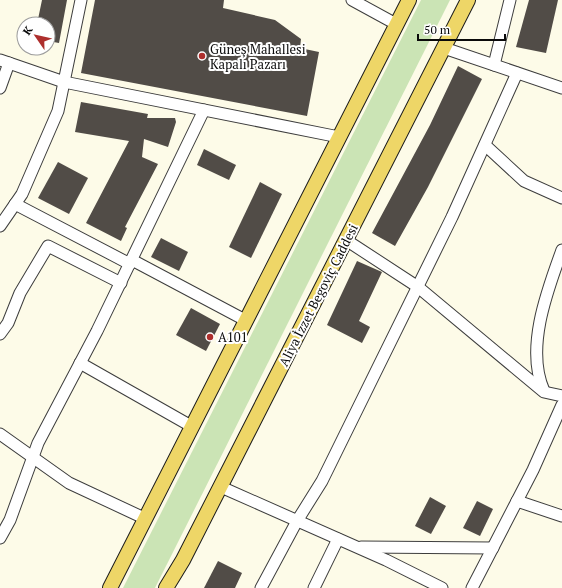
<svg xmlns="http://www.w3.org/2000/svg" width="562" height="588" viewBox="0 0 562 588" font-family="'PT Serif',serif">
<style>
.green{fill:#cbe4b5}
.building{fill:#514c47}
.lines{fill:none;stroke-linecap:round;stroke-linejoin:round}
.minor-casing{stroke:#3d3d3d;stroke-width:13}
.major-casing{stroke:#1b1b1b;stroke-width:16}
.minor{stroke:#fff;stroke-width:11}
.major{stroke:#eed667;stroke-width:14}
.poi-dot{fill:#ae2f2d;stroke:#fff;stroke-width:1.5}
.labels{text-anchor:middle;stroke-width:4;stroke-linejoin:round;paint-order:stroke}
.poi-label{font-size:13px;fill:#0a0a0a;stroke:#fff;text-anchor:start}
.street-label{font-size:13px;fill:#0a0a0a;stroke:#fff}
</style>
<rect width="100%" height="100%" fill="#fdfbe8"/>
<!-- green -->
<polygon class="green" points="421,0 450,0 155,588 123,588"/>
<!-- building -->
<g class="building">
<polygon points="42,0 67,0 59,43 48,41 48,24 37,24"/>
<polygon points="95,0 224,0 223,8 275,20 301,39 300,48 319,52 307,116 81,73"/>
<polygon points="529,0 558,0 546,53 516,47"/>
<polygon points="458,66 482,79 428,187 395,246 372,233 430,125"/>
<polygon points="81,102 148,114 147,118 175,118 176,122 168,147 144,139 142,157 158,164 125,227 127,228 121,241 86,223 129,141 75,132"/>
<polygon points="204,149 236,165 229,180 197,165"/>
<polygon points="58,162 88,178 69,214 38,198"/>
<polygon points="260,182 282,194 251,258 229,247"/>
<polygon points="161,238 188,252 179,271 151,257"/>
<polygon points="357,261 382,272 359,321 370,327 362,343 327,325"/>
<polygon points="191,308 220,324 206,351 176,335"/>
<polygon points="430,497 446,506 431,534 415,526"/>
<polygon points="477,501 493,509 480,536 463,528"/>
<polygon points="218,561 242,573 235,588 204,588"/>
</g>
<g class="lines">
<defs>
<g id="minor">
<polyline points="352,0 396,24"/>
<polyline points="444,48 562,88"/>
<polyline points="0,60 64,82 339,137"/>
<polyline points="494,65 510,0"/>
<polyline points="0,88 9,63"/>
<polyline points="485,145 524,181 562,198"/>
<polyline points="15,204 130,264"/>
<polyline points="0,226 22,194 58,111 81,0"/>
<polyline points="346,240 418,287 544,392 562,396"/>
<polyline points="132,260 245,320"/>
<polyline points="0,334 8,323 20,293 48,246 121,283"/>
<polyline points="80,363 191,426"/>
<path d="M544,391c-19,-42 3,-100 18,-141"/>
<polyline points="0,434 69,483 144,518"/>
<polyline points="221,487 386,560 442,588"/>
<polyline points="517,501 562,516"/>
<polyline points="0,538 10,520 38,443 97,331 204,110"/>
<polyline points="361,547 493,548"/>
<polyline points="261,588 297,521 322,481 452,217 517,73"/>
<polyline points="314,588 338,539"/>
<polyline points="472,588 533,470 562,405"/>
</g>
<g id="major">
<polyline points="110,588 409,0"/>
<polyline points="166,588 183,560 468,0"/>
</g>
</defs>
<!-- minor casing -->
<use href="#minor" class="minor-casing"/>
<!-- major casing -->
<use href="#major" class="major-casing"/>
<!-- minor -->
<use href="#minor" class="minor"/>
<!-- major -->
<use href="#major" class="major"/>
</g>
<!-- markers -->
<g class="poi-dot">
<circle cx="202" cy="56" r="4"/>
<circle cx="210" cy="337" r="4"/>
</g>
<g class="labels">
<!-- poi labels -->
<g class="poi-label">
<text x="210" y="54">Güneş Mahallesi<tspan x="210" dy="15">Kapalı Pazarı</tspan></text>
<text x="218" y="342">A101</text>
</g>
<!-- street labels -->
<g class="street-label">
<text transform="translate(318 295) rotate(-63)" y="5">Aliya İzzet Begoviç Caddesi</text>
</g>
</g>
<!-- north arrow -->
<g transform="translate(36 36) rotate(304)"><circle r="19" fill="#ffffff" stroke="#9d9d9d"/>
<path d="M0-3L7 15L0 10L-7 15Z" fill="#ae2f2d"/>
<text y="-6" font-size="11" font-weight="bold" text-anchor="middle" fill="#0a0a0a">K</text>
</g>
<!-- scale -->
<path d="M418 34v6h87v-6" fill="none" stroke="#0a0a0a" stroke-width="2"/>
<text x="424" y="34" font-size="12" fill="#0a0a0a" stroke="#ffffff" stroke-width="3" paint-order="stroke">50 m</text>
</svg>
